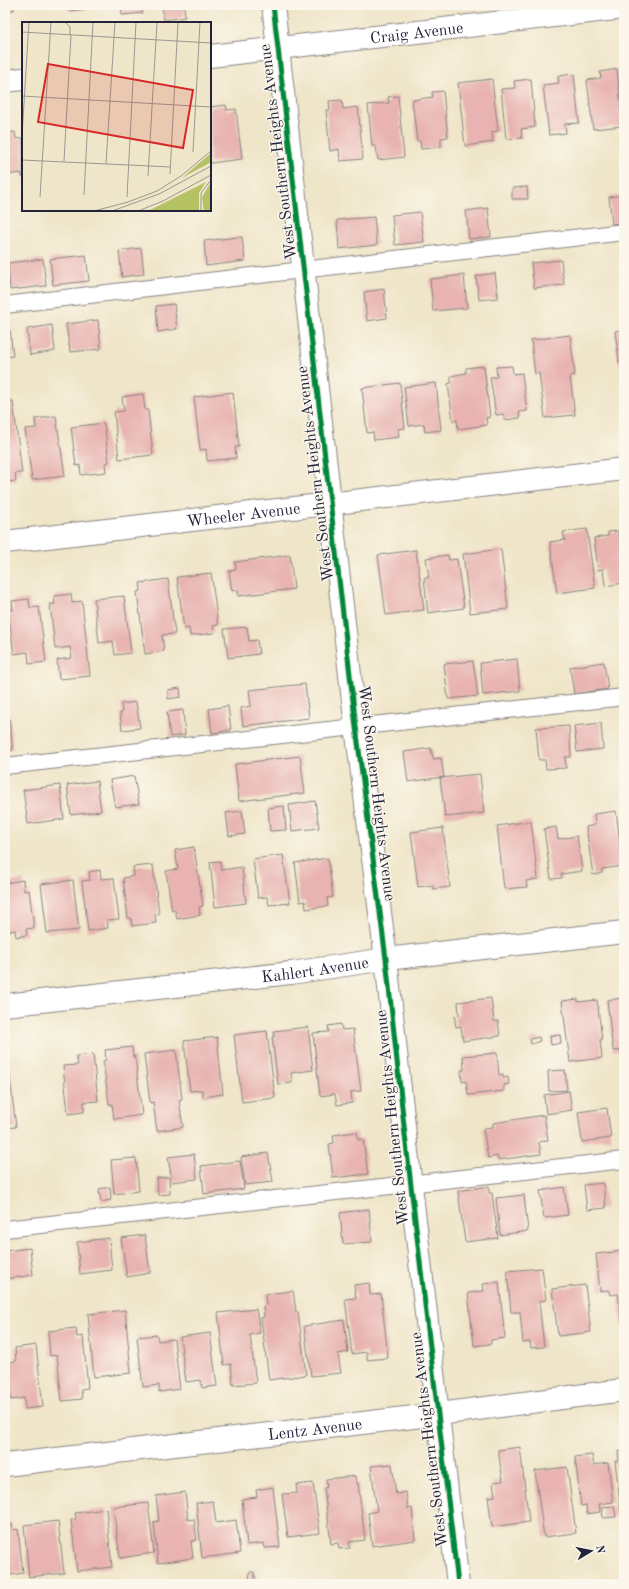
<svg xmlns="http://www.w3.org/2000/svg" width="629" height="1589" viewBox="0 0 629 1589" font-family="'Old Standard TT',serif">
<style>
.building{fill:#e8b3b0}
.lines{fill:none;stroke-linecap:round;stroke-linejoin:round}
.service-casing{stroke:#888482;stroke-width:18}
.minor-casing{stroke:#888482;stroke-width:24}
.service{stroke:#fff;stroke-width:16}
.minor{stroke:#fff;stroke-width:22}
.cycleway-casing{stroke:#fbf7ec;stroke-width:8}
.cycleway{stroke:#00873e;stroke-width:5}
.labels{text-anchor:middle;stroke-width:3;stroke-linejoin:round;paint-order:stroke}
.street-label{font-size:16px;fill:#22223b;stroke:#fbf7ec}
.inset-road{fill:none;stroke:#9d9790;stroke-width:1}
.view{fill:#d62828;fill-opacity:0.15;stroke:#d62828;stroke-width:2}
.inset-edge{fill:none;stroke:#22223b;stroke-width:2}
</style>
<rect width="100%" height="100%" fill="#fbf7ec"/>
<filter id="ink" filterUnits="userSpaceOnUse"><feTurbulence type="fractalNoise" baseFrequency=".025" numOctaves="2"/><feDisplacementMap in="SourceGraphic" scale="8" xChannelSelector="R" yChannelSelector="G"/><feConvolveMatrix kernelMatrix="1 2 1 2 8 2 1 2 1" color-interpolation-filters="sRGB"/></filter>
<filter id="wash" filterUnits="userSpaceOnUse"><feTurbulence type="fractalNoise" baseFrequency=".012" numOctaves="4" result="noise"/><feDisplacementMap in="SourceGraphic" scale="16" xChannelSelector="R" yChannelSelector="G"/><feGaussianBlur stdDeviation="0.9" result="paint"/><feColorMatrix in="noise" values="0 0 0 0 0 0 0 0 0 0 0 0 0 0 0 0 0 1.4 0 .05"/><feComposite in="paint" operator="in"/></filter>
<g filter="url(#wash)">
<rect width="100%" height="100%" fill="#efe5c8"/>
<g id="blocks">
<!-- building -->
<g class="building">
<polygon points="5,5 14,5 14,10 5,11"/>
<polygon points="68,5 85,5 86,9 69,11"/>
<polygon points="121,5 142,5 143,13 122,15"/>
<polygon points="162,5 184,5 185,17 164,20"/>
<polygon points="617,69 623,126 593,129 587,80 601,78 600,72"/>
<polygon points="574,74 579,123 565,124 566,133 549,135 543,85 559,83 558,76"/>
<polygon points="492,79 498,131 492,132 493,142 465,146 458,83"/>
<polygon points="531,79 535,127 521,129 522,138 506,139 501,89 515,88 514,81"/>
<polygon points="443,91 448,137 441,138 441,147 421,149 420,141 417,141 412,100 433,97 432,92"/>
<polygon points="398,96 404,157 378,160 376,146 372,146 368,105 389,103 388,97"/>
<polygon points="342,100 343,109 358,107 363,159 340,161 339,149 330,151 326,110 330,110 329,101"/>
<polygon points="226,105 227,110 236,109 242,159 210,163 210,107"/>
<polygon points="15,132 16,139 23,138 23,178 21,173 5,175 5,133"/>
<polygon points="527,187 528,199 512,199 512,188"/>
<polygon points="624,195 624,223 612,224 609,197"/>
<polygon points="488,208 491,237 469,239 466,211"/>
<polygon points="420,212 424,242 395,245 392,215"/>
<polygon points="374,217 377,245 339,249 337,220"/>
<polygon points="238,237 242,237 245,261 206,266 204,241"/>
<polygon points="141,248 144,274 122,277 119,251"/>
<polygon points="86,255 89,281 53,285 50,259"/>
<polygon points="43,259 46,286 10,290 8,263"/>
<polygon points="561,260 564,285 534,288 531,263"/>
<polygon points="495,273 498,298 479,300 476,276"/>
<polygon points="464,275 467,308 433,311 430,279"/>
<polygon points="384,289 387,318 367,321 364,292"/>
<polygon points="174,304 177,329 158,332 156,306"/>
<polygon points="98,320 101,349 70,352 66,324"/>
<polygon points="52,325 55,351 30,355 27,329"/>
<polygon points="10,330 13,356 5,357 5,331"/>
<polygon points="624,330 624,362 619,363 615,331"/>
<polygon points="570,335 575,375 570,376 575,415 545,418 539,373 535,374 531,340"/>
<polygon points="484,366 490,417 486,418 487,425 458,429 457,420 453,421 448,384 451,383 451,376 466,373 466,368"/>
<polygon points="512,366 513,374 522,373 527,411 519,412 520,418 504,420 503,414 496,415 490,377 497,377 496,367"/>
<polygon points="400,383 405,428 398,429 399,437 374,440 373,432 367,433 362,388"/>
<polygon points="436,383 441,430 425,432 424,424 409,426 404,387"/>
<polygon points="233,392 239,447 235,447 236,458 207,461 206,449 200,450 194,397"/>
<polygon points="143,394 145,410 148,410 153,455 119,459 114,412 124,411 122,397"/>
<polygon points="13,401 22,473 15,473 16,481 5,482 5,402"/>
<polygon points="56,416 65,476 32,480 25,429 36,428 35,419"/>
<polygon points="104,423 109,462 105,463 106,472 81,475 80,465 76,466 71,427"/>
<polygon points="587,529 595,588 557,593 550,542 565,540 563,532"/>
<polygon points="618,531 618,535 624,535 624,583 605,586 603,569 598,570 594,538 608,536 608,532"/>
<polygon points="501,549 508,609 470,613 463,554"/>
<polygon points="416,550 424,610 386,615 378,555"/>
<polygon points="290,555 294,589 238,596 238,590 232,591 229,571 236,570 235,562"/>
<polygon points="448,555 449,560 457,559 464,608 428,613 424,578 429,577 426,558"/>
<polygon points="211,573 218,625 213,626 214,633 190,636 189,628 184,629 177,577"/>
<polygon points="168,579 175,634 162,635 164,651 145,654 137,592 141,591 140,583"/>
<polygon points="71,594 72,603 82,601 90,676 59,679 57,660 72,658 70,647 55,649 50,604 55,604 54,596"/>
<polygon points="124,596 131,653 115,655 113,641 99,643 94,599"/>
<polygon points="29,599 30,608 39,607 46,662 29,664 28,652 14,654 8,610 13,610 12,601"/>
<polygon points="247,627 249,641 257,640 259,654 228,658 224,629"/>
<polygon points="517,659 520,691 483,695 480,663"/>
<polygon points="473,661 478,696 448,699 444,664"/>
<polygon points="604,662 608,689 574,694 570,667"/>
<polygon points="305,684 309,718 243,726 241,708 251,706 249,690"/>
<polygon points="180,688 181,697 168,699 168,690"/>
<polygon points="136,702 140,728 122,730 120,713 122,713 121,704"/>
<polygon points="228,706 231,730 212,733 209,709"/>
<polygon points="183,710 185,735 170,737 167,712"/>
<polygon points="9,717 13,750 5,751 5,718"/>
<polygon points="601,723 603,749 577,752 574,726"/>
<polygon points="569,726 571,757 565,757 566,768 546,769 545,760 539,760 536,728"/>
<polygon points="431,748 433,759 441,758 444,777 408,782 404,752"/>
<polygon points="300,756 305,793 239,801 235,764"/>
<polygon points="480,774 484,813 445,817 440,778"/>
<polygon points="134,776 139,804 115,807 110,780"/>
<polygon points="97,781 101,811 71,815 67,785"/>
<polygon points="60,785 64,819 28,824 23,790"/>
<polygon points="315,801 319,828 292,831 289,805"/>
<polygon points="284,806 286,830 270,831 268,808"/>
<polygon points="242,811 245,834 229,836 226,813"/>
<polygon points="616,811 623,866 602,869 602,873 593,875 586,827 595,825 594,814"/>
<polygon points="531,821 538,879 526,881 527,887 504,889 497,826"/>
<polygon points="556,827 558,839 577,836 582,871 561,874 562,878 551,879 544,829"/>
<polygon points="443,828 450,887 433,889 433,885 418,887 411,832"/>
<polygon points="194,847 203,906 199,907 200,915 177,919 175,910 172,911 166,871 178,869 175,850"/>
<polygon points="283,855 290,903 269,905 267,897 258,898 253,859"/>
<polygon points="328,858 333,897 327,898 328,906 306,909 305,901 300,902 295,863"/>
<polygon points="220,861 221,870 242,867 246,903 215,907 210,862"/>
<polygon points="153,865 159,914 155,914 156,923 132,926 131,918 128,918 123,878 134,876 133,867"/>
<polygon points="100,870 101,879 114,878 119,919 107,920 108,928 88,931 82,881 90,880 89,872"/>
<polygon points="23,880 24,891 29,890 34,928 26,929 27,935 16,937 15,930 5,932 5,883"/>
<polygon points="73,880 79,930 47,933 41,884"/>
<polygon points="491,998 494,1021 498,1021 500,1036 463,1041 461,1026 456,1027 455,1022 455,1016 459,1015 458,1002"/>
<polygon points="624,998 624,1050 613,1051 607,1000"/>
<polygon points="578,999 578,1002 597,1000 602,1040 600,1040 602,1058 570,1062 562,1001"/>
<polygon points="341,1024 342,1030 353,1029 361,1091 351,1092 352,1103 337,1105 335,1094 320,1096 313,1033 329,1032 328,1026"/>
<polygon points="308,1027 313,1070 291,1073 292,1083 278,1084 272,1037 274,1037 274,1031"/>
<polygon points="267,1031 275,1098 242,1102 234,1035"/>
<polygon points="560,1035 561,1043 551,1045 550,1036"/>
<polygon points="217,1037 223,1094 203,1097 202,1090 190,1091 184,1041"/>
<polygon points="539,1037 540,1041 531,1044 530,1039"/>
<polygon points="132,1047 133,1057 135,1056 142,1115 114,1119 112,1104 109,1104 103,1061 106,1060 105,1050"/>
<polygon points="176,1050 182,1099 179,1100 183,1127 157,1131 153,1102 150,1103 144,1054"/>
<polygon points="497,1053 499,1075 503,1074 503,1078 508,1077 509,1084 504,1085 504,1091 468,1095 466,1081 462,1082 461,1070 464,1070 463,1056"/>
<polygon points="93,1054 98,1101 84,1102 84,1112 68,1114 63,1066 78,1065 76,1056"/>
<polygon points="5,1070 9,1070 16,1127 5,1128"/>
<polygon points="565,1070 567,1090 549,1091 548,1071"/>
<polygon points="569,1091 572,1110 546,1114 544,1095"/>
<polygon points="607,1108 611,1138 582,1142 578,1112"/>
<polygon points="544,1115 548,1140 539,1142 541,1154 498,1160 497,1156 488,1158 483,1128 493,1127 493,1123"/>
<polygon points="357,1132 358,1140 363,1139 368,1174 333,1178 329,1144 334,1143 333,1135"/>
<polygon points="268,1153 273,1182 245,1185 241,1157"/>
<polygon points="194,1154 197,1179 172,1182 168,1157"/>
<polygon points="136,1158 139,1191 114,1194 111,1160"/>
<polygon points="240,1161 244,1189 204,1194 201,1166"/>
<polygon points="169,1177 170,1194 158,1195 157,1178"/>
<polygon points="603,1183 606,1208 587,1210 584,1185"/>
<polygon points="489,1186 489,1193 492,1193 498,1238 465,1242 458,1191"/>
<polygon points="110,1187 111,1200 101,1202 99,1189"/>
<polygon points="564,1187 568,1215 544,1218 540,1191"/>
<polygon points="524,1195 528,1231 500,1235 496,1198"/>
<polygon points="369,1209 372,1242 343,1244 340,1213"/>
<polygon points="145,1235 150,1273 127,1277 121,1238"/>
<polygon points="109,1238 112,1270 80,1274 77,1242"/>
<polygon points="30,1248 33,1275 5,1279 5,1251"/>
<polygon points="624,1251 624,1323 622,1323 618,1294 610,1295 609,1290 600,1291 596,1254"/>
<polygon points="542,1268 546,1300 539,1301 544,1347 531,1348 530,1342 523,1343 520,1312 511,1312 507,1271"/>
<polygon points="499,1282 505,1338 491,1340 491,1344 474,1346 468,1293 484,1291 483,1284"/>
<polygon points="369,1283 370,1295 381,1294 388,1358 367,1360 367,1352 352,1354 345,1299 356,1298 354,1285"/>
<polygon points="585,1285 591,1332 558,1336 552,1289"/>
<polygon points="293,1291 296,1312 298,1312 306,1375 269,1380 261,1318 264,1317 263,1306 266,1305 265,1294"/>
<polygon points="256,1309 260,1333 250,1335 256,1383 233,1385 231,1364 224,1365 218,1313"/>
<polygon points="125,1310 131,1373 94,1377 88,1314"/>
<polygon points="344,1320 348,1352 338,1354 341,1373 311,1376 304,1326"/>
<polygon points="76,1328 77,1337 83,1336 88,1388 81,1389 82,1399 62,1401 57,1355 50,1356 48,1331"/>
<polygon points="210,1333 217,1386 202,1388 201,1380 186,1382 180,1337"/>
<polygon points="157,1335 158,1341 174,1339 180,1389 159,1392 159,1385 143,1387 137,1337"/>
<polygon points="36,1345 43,1407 25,1409 24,1398 11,1400 6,1363 16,1361 15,1348"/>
<polygon points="520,1447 529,1522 492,1527 488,1497 495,1496 493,1482 503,1481 498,1450"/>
<polygon points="624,1451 624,1528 623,1528 615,1461 619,1461 618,1452"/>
<polygon points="592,1455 594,1465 608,1463 613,1502 599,1504 600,1512 587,1514 586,1505 581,1506 575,1457"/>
<polygon points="392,1464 396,1494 406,1492 408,1509 412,1508 415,1540 372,1546 368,1513 377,1511 371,1466"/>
<polygon points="567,1467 576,1533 544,1537 535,1471"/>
<polygon points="355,1476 356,1483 358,1483 365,1540 349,1542 350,1548 339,1549 338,1543 331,1544 324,1488 327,1487 326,1479"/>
<polygon points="313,1483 320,1533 288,1537 282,1494 297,1493 296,1485"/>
<polygon points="273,1487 280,1547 265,1548 264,1543 247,1545 242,1499 257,1497 256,1490"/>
<polygon points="185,1492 188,1520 194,1519 197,1540 191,1541 193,1558 158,1563 154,1522 159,1521 156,1496"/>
<polygon points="213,1501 216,1523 236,1520 240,1553 202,1558 196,1503"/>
<polygon points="148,1503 154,1553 120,1558 113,1507"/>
<polygon points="614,1506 616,1517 603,1518 602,1507"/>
<polygon points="106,1509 112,1567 77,1571 71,1520 76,1519 75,1513"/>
<polygon points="58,1521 64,1573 29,1577 24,1525"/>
<polygon points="12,1524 13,1530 18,1529 23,1573 5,1576 5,1525"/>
<polygon points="249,1572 254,1572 256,1581 250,1582"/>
</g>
</g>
</g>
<g filter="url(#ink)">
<use href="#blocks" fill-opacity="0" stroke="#888482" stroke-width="1"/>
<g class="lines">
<defs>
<g id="service">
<polyline points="5,305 624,232"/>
<polyline points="5,766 624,697"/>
<polyline points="5,1229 624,1160"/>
</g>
<g id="minor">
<polyline points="273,5 356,727 386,959 405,1135 458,1584"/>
<path id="s1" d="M210,56l414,-48"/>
<polyline points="5,81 23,79"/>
<path id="s2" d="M5,542l619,-73"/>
<path id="s3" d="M5,1005l286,-32 95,-14 238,-27"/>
<path id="s4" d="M5,1465l434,-51 185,-24"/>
</g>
</defs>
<!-- service casing -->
<use href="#service" class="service-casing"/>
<!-- minor casing -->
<use href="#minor" class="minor-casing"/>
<!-- service -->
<use href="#service" class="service"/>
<!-- minor -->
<use href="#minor" class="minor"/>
<defs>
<polyline id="cycleway" points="273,5 356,727 386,959 405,1135 458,1584"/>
</defs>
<!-- cycleway casing -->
<use href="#cycleway" class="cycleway-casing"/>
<!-- cycleway -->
<use href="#cycleway" class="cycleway"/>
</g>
</g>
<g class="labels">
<!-- street labels -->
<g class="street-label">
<text dy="6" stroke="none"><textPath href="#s1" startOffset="208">Craig Avenue</textPath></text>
<text transform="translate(277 152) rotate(-97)" y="6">West Southern Heights Avenue</text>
<text transform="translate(314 474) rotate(-97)" y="6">West Southern Heights Avenue</text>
<text dy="6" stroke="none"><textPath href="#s2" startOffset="240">Wheeler Avenue</textPath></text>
<text transform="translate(378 793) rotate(83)" y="6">West Southern Heights Avenue</text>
<text dy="6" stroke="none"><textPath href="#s3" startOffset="312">Kahlert Avenue</textPath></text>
<text transform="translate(391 1118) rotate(-96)" y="6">West Southern Heights Avenue</text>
<text dy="6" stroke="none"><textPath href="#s4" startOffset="312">Lentz Avenue</textPath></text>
<text transform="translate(428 1440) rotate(-97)" y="6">West Southern Heights Avenue</text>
</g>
</g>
<!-- overview -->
<g transform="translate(22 22)">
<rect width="189" height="189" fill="#efe5c8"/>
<path d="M189,131v9l-29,16zM184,160l-7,11v18h-51zM189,160v29h-7l-2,-14z" fill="#b5c264"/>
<path class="inset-road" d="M43,0l5,5v8M0,10l189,11M0,74l189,11M0,114l7,-114M171,130l7,-130M0,138l149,7M42,139l7,-126M84,142l9,-142M148,152l8,-152M126,154l9,-154M62,173l9,-173M18,175l11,-175M105,175l9,-175M72,189l34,-9 29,-11 24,-15 30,-25M90,189l47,-17 52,-28M116,189l25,-10 48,-26M179,189v-18l10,-13"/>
<path class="view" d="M26,42l145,26 -10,58 -145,-26z"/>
<rect width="189" height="189" class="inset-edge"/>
</g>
<!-- margin -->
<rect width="629" height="1589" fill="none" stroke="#fbf7ec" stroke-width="20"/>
<!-- north arrow -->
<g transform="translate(591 1551) rotate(80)" stroke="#fbf7ec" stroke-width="3" paint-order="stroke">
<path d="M0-3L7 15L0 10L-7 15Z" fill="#22223b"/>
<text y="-6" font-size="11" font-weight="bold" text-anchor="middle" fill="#22223b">N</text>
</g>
</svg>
